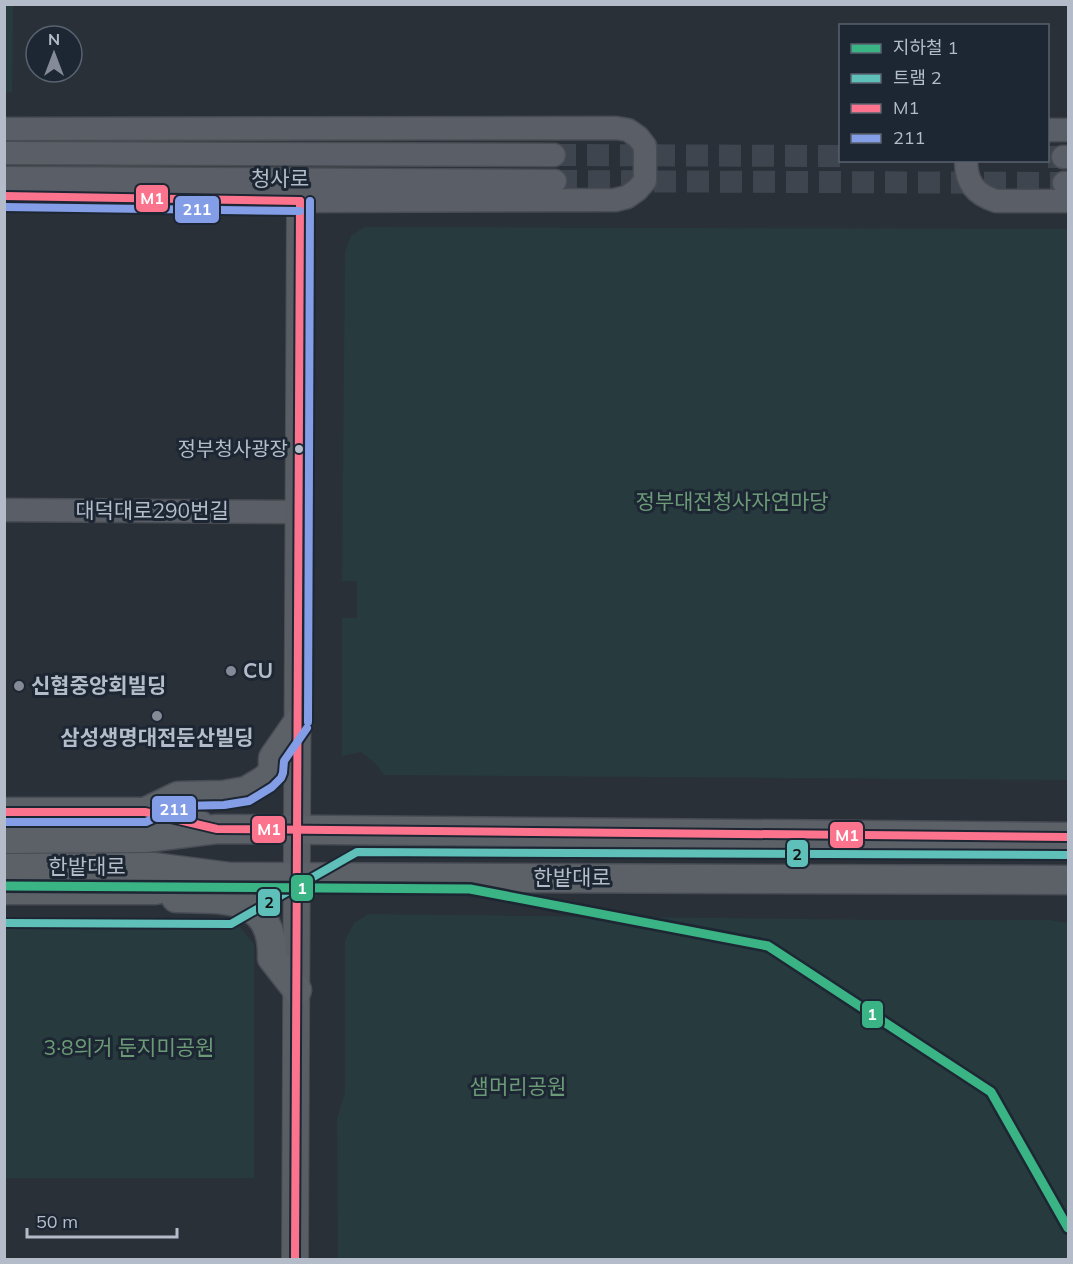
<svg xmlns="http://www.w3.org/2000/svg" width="1073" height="1264" viewBox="0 0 1073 1264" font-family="Mulish,'Noto Sans KR',sans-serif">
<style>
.green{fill:#273a3e}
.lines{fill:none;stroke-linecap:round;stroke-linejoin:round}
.tertiary-tunnel{stroke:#3f454e;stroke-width:22;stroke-dasharray:22 11;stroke-linecap:butt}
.tertiary-casing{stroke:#484c53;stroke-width:25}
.secondary-casing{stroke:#484c53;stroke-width:28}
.primary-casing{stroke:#484c55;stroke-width:31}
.tertiary{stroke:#5a5e66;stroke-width:22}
.secondary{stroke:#595d64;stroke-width:26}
.primary{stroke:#5c6168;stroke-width:28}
.bus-1-casing{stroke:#1d2633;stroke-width:12}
.bus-2-casing{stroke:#1d2633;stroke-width:12}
.bus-1{stroke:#fc738d;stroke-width:8}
.bus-2{stroke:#839de6;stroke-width:8}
.tram-1-casing{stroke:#1d2633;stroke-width:12}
.tram-1{stroke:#5fc0b9;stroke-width:8}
.metro-1-casing{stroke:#1d2633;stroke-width:14}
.metro-1{stroke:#3ab385;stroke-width:9}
.bus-dot{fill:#b4bcc9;stroke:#1d2633;stroke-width:2}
.poi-dot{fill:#848b96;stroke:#1d2633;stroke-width:2}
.labels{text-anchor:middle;stroke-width:6;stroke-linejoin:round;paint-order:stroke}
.bus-label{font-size:20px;fill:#b4bcc9;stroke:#1d2633;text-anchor:end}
.street-label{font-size:21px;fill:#b4bcc9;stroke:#1d2633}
.park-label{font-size:21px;fill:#6b9a76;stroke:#1d2633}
.poi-label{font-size:21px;font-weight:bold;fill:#b4bcc9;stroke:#1d2633;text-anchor:start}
.line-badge{stroke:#1d2633;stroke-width:2}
.badge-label{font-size:16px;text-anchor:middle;font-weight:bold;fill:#fff}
.pale-badge-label{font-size:16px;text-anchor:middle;font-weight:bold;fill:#111}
</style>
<rect width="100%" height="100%" fill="#2a3038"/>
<!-- green -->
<g class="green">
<polygon points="4,5 13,5 12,92 5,93"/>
<polygon points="365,227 1068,229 1068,780 384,775 376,764 361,752 342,756 342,618 357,618 357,581 342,581 345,252 351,236"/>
<polygon points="368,914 884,920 1049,920 1068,923 1068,1259 338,1259 337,1119 345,1093 345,941 354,923"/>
<polygon points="5,919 236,923 254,944 254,1178 5,1178"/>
</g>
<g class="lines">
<!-- tertiary-tunnel -->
<g class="tertiary-tunnel">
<polyline points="554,155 840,156"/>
<polyline points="1048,157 1063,157"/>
<polyline points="555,181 1064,183"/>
</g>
<defs>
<g id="tertiary">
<polyline points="4,129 616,128 628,130 638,137 645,146 645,181 637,190 627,197 615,200 300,201 4,196"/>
<polyline points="1048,130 1068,130"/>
<polyline points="4,153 554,155"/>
<polyline points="1063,157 1068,157"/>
<path d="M966,160c0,23 9,34 30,41h72"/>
<polyline points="4,178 555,181"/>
<polyline points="1064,183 1068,183"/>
<polyline points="4,510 299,512"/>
</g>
<polyline id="secondary" points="295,1260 300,201"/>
<g id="primary">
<polyline points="4,812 145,812 200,825"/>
<polyline points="145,812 178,796 223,795 246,791 266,779 273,771 273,758 298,722"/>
<polyline points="4,839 145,838 217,829 1068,837"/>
<polyline points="4,868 153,867 230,877 1068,880"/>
<polyline points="4,890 155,890 202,882"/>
<path d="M176,898c47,1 98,-4 96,60l25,32"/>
</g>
</defs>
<!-- tertiary casing -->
<use href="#tertiary" class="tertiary-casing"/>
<!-- secondary casing -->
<use href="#secondary" class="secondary-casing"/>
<!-- primary casing -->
<use href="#primary" class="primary-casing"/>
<!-- tertiary -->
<use href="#tertiary" class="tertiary"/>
<!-- secondary -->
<use href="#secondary" class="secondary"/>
<!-- primary -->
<use href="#primary" class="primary"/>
<defs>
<g id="bus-1">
<polyline points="4,196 300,201"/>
<polyline points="4,812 145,812 217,829 1068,837"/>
<polyline points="295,1260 300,201"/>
</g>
<g id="bus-2">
<polyline points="4,207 300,211"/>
<polyline points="308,722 310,201"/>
<polyline points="4,822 146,822 181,806 224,805 249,801 272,787 281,778 283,773 284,761 307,728"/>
</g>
</defs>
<!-- bus-1 casing -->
<use href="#bus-1" class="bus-1-casing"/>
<!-- bus-2 casing -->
<use href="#bus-2" class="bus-2-casing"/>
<!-- bus-1 -->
<use href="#bus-1" class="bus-1"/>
<!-- bus-2 -->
<use href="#bus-2" class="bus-2"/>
<defs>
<polyline id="tram-1" points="4,923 231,924 357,852 1068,855"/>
</defs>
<!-- tram-1 casing -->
<use href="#tram-1" class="tram-1-casing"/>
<!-- tram-1 -->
<use href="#tram-1" class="tram-1"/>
<defs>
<polyline id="metro-1" points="4,886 470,889 768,946 991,1092 1068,1228"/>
</defs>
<!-- metro-1 casing -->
<use href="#metro-1" class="metro-1-casing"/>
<!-- metro-1 -->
<use href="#metro-1" class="metro-1"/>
</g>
<!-- markers -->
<circle class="bus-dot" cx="299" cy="449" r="5"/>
<g class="poi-dot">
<circle cx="231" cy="671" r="6"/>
<circle cx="19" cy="686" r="6"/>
<circle cx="157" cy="716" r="6"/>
</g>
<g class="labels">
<!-- bus labels -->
<g class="bus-label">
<text x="288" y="456">정부청사광장</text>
</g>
<!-- street labels -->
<g class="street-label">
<text x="280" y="186">청사로</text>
<text x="152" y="518">대덕대로290번길</text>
<text x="87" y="874">한밭대로</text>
<text x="572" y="885">한밭대로</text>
</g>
<!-- park labels -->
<g class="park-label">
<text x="732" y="509">정부대전청사자연마당</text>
<text x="129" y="1055">3·8의거 둔지미공원</text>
<text x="518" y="1094">샘머리공원</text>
</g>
<!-- poi labels -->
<g class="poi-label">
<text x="243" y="678">CU</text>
<text x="31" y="693">신협중앙회빌딩</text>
<text x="157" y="745" text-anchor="middle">삼성생명대전둔산빌딩</text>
</g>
</g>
<g class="line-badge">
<rect x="135" y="184" width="34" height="29" rx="6" fill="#fc738d"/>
<rect x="174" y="195" width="46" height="29" rx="6" fill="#839de6"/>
<rect x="151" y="795" width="46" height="28" rx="6" fill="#839de6"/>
<rect x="251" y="815" width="35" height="29" rx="6" fill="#fc738d"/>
<rect x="829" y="821" width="35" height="28" rx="6" fill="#fc738d"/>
<rect x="786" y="839" width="23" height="29" rx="6" fill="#5fc0b9"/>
<rect x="290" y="874" width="24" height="28" rx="6" fill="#3ab385"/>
<rect x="257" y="888" width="24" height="29" rx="6" fill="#5fc0b9"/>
<rect x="861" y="1000" width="23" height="29" rx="6" fill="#3ab385"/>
</g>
<g class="badge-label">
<text x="152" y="204">M1</text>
<text x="197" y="215">211</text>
<text x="174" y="815">211</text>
<text x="269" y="835">M1</text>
<text x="847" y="841">M1</text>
<text x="302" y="894">1</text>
<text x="872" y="1020">1</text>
</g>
<g class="pale-badge-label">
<text x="797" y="860">2</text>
<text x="269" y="908">2</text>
</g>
<!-- border -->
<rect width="1073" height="1264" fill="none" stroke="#b4bcc9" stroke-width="12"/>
<!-- legend -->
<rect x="839" y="24" width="210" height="138" fill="#1d2633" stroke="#59626f" stroke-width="1.5"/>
<rect x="851" y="44" width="30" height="9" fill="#3ab385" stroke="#59626f" stroke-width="1.5"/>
<text x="893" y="54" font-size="18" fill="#b4bcc9">지하철 1</text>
<rect x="851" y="74" width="30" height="9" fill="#5fc0b9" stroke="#59626f" stroke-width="1.5"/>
<text x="893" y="84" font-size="18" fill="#b4bcc9">트램 2</text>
<rect x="851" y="104" width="30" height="9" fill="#fc738d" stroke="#59626f" stroke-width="1.5"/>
<text x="893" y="114" font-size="18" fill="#b4bcc9">M1</text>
<rect x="851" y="134" width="30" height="9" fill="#839de6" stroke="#59626f" stroke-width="1.5"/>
<text x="893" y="144" font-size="18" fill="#b4bcc9">211</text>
<!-- north arrow -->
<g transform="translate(54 54)"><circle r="28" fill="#1d2633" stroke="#59626f" stroke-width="1.5"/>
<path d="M0-4.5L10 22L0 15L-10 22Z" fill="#848b96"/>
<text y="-9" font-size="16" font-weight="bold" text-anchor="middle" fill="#b4bcc9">N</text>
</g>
<!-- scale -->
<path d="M27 1228v9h150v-9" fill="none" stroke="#b4bcc9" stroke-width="3"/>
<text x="36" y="1228" font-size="18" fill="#b4bcc9" stroke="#1d2633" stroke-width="4.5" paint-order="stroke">50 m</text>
</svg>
